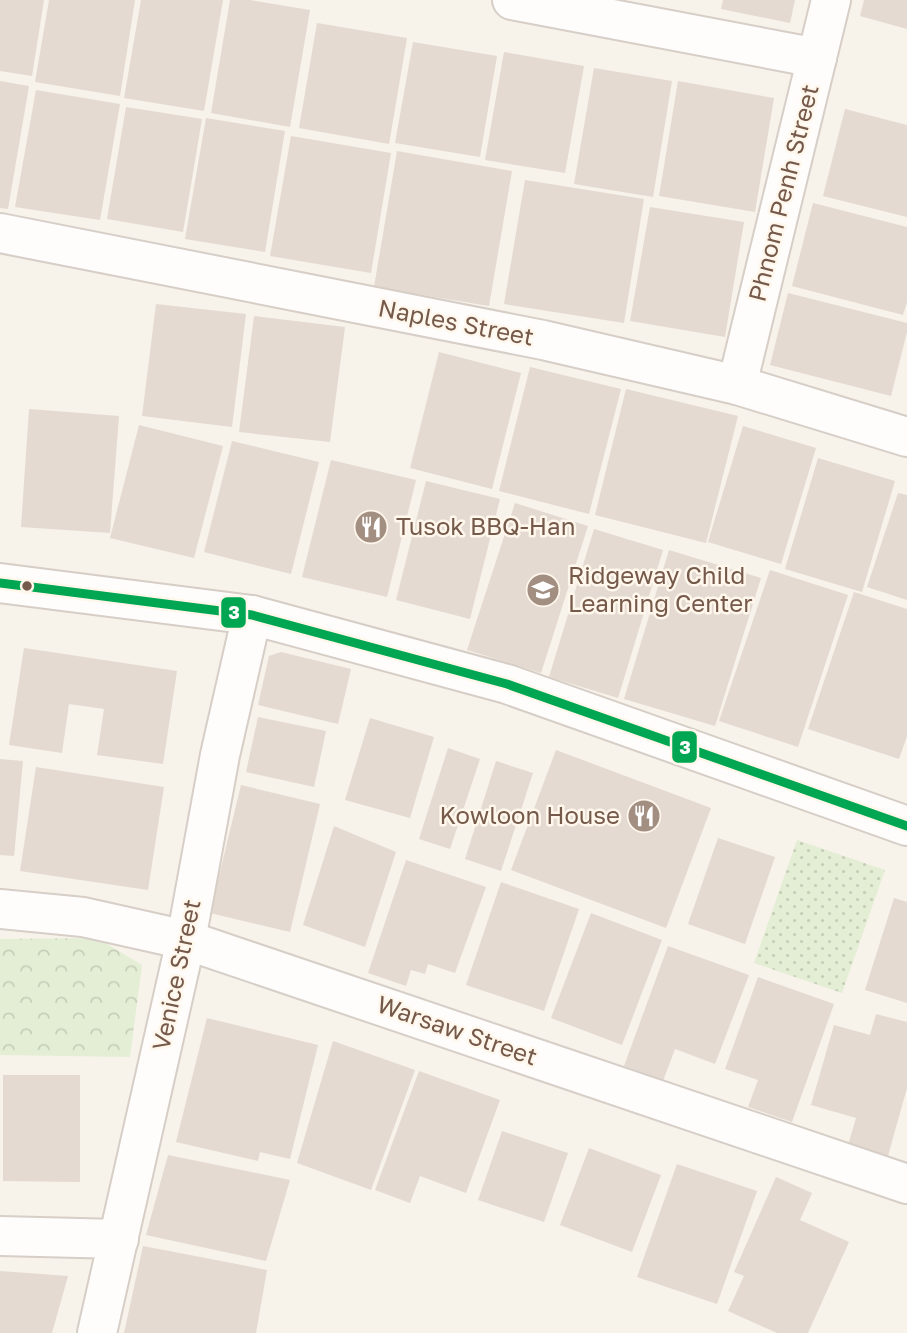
<svg xmlns="http://www.w3.org/2000/svg" width="907" height="1333" viewBox="0 0 907 1333" font-family="'Golos Text',sans-serif">
<style>
.grass{fill:url(#grass-dots)}
.park{fill:url(#park-crowns)}
.building{fill:#e4dad2}
.lines{fill:none;stroke-linecap:round;stroke-linejoin:round}
.street-casing{stroke:#d6cec7;stroke-width:42}
.secondary-casing{stroke:#d6cec6;stroke-width:42}
.street{stroke:#fefdfc;stroke-width:38}
.secondary{stroke:#fefdfc;stroke-width:38}
.bus-1-casing{stroke:#fff7eb;stroke-width:14}
.bus-1{stroke:#00a651;stroke-width:9}
.bus-dot{fill:#75594a;stroke:#fff7eb;stroke-width:2.5}
.labels{text-anchor:middle;stroke-width:5;stroke-linejoin:round;paint-order:stroke}
.street-label{font-size:24px;fill:#75594a;stroke:#fff7eb}
.poi-label{font-size:24px;fill:#75594a;stroke:#fff7eb;text-anchor:start}
.line-badge{stroke:#fff7eb;stroke-width:2.5}
.badge-label{font-size:19px;text-anchor:middle;font-weight:bold;fill:#fff}
</style>
<defs>
<pattern id="grass-dots" width="8" height="8" patternUnits="userSpaceOnUse" patternTransform="scale(1.75)"><rect width="8" height="8" fill="#e4eed5"/><path d="M2 2h.1M6 6h.1" fill="none" stroke="#c7ceb8" stroke-width="1.8" stroke-linecap="round"/></pattern>
<pattern id="park-crowns" width="20" height="18" patternUnits="userSpaceOnUse" patternTransform="scale(1.75)"><rect width="20" height="18" fill="#e4eed5"/><path d="M2 6a3 3 0 1 1 6 0M12 15a3 3 0 1 1 6 0" fill="none" stroke="#c7ceb8"/></pattern>
</defs>
<rect width="100%" height="100%" fill="#f7f2ea"/>
<!-- grass -->
<polygon class="grass" points="797,840 885,870 842,993 754,963"/>
<!-- park -->
<polygon class="park" points="97,938 142,965 130,1057 0,1055 0,939"/>
<!-- building -->
<g class="building">
<polygon points="0,0 44,0 32,76 0,71"/>
<polygon points="49,0 135,0 120,96 35,82"/>
<polygon points="141,0 223,0 204,111 124,98"/>
<polygon points="230,0 250,0 310,10 290,127 211,113"/>
<polygon points="723,0 795,0 790,23 721,9"/>
<polygon points="864,0 907,0 907,29 860,16"/>
<polygon points="317,23 407,38 389,144 299,128"/>
<polygon points="413,42 497,56 480,157 395,143"/>
<polygon points="504,52 584,66 565,173 485,160"/>
<polygon points="594,68 672,81 653,197 574,184"/>
<polygon points="0,81 29,86 8,209 0,208"/>
<polygon points="678,81 774,98 755,212 659,196"/>
<polygon points="36,90 120,104 100,220 15,207"/>
<polygon points="126,107 202,119 183,232 107,219"/>
<polygon points="845,109 907,125 907,217 823,196"/>
<polygon points="206,118 285,131 265,252 185,239"/>
<polygon points="291,136 391,153 371,273 270,256"/>
<polygon points="397,151 512,171 489,306 374,287"/>
<polygon points="525,180 644,199 624,323 504,304"/>
<polygon points="813,203 907,227 907,302 903,315 792,286"/>
<polygon points="650,207 744,222 725,337 630,321"/>
<polygon points="788,293 907,323 907,332 891,396 770,365"/>
<polygon points="156,304 246,314 232,427 142,416"/>
<polygon points="254,316 345,327 330,442 239,432"/>
<polygon points="439,352 521,373 492,489 410,468"/>
<polygon points="530,367 621,389 589,514 499,491"/>
<polygon points="626,389 738,416 706,543 595,515"/>
<polygon points="29,409 119,416 110,533 21,527"/>
<polygon points="139,425 223,446 194,558 110,538"/>
<polygon points="743,426 816,448 781,564 708,542"/>
<polygon points="232,441 319,462 291,574 204,552"/>
<polygon points="818,458 895,481 862,592 785,569"/>
<polygon points="331,460 416,480 387,597 302,577"/>
<polygon points="426,481 500,499 470,619 396,600"/>
<polygon points="898,493 907,495 907,600 867,587"/>
<polygon points="515,503 588,526 541,673 467,650"/>
<polygon points="594,529 663,550 618,698 549,677"/>
<polygon points="669,550 761,578 715,726 624,699"/>
<polygon points="770,570 848,595 798,747 719,721"/>
<polygon points="854,592 907,609 907,736 899,759 808,729"/>
<polygon points="24,648 177,671 163,764 97,755 104,709 69,704 62,753 9,745"/>
<polygon points="281,652 351,669 338,724 258,705 269,656"/>
<polygon points="258,717 326,731 314,787 246,772"/>
<polygon points="370,718 434,737 410,818 345,800"/>
<polygon points="448,748 480,759 450,849 419,839"/>
<polygon points="556,750 711,808 666,928 511,870"/>
<polygon points="0,759 23,761 14,856 0,855"/>
<polygon points="496,761 533,773 501,871 465,859"/>
<polygon points="36,767 164,787 148,890 20,871"/>
<polygon points="241,785 320,804 290,932 210,913"/>
<polygon points="334,826 396,852 365,947 303,925"/>
<polygon points="718,838 775,857 745,944 688,924"/>
<polygon points="406,860 486,887 455,973 428,964 425,974 411,970 406,986 368,973"/>
<polygon points="501,882 579,909 544,1011 466,985"/>
<polygon points="894,898 907,902 907,1003 865,990"/>
<polygon points="591,913 662,940 622,1045 551,1018"/>
<polygon points="668,946 749,975 715,1064 675,1049 663,1081 624,1066"/>
<polygon points="758,977 834,1004 792,1122 748,1107 758,1080 725,1069"/>
<polygon points="876,1014 907,1022 907,1088 888,1156 848,1145 856,1118 811,1105 834,1025 870,1035"/>
<polygon points="207,1018 318,1045 290,1159 260,1152 258,1161 176,1142"/>
<polygon points="333,1041 415,1070 371,1190 297,1163"/>
<polygon points="419,1071 500,1100 466,1193 420,1176 410,1203 375,1190"/>
<polygon points="3,1075 80,1075 80,1182 3,1181"/>
<polygon points="502,1131 568,1153 544,1222 478,1200"/>
<polygon points="589,1148 661,1175 632,1252 560,1225"/>
<polygon points="168,1155 290,1180 266,1261 146,1235"/>
<polygon points="677,1164 757,1191 717,1304 637,1277"/>
<polygon points="776,1177 812,1193 800,1220 849,1242 808,1333 777,1333 728,1311 744,1276 734,1272"/>
<polygon points="143,1246 267,1270 256,1333 124,1333"/>
<polygon points="0,1271 68,1276 52,1333 0,1333"/>
</g>
<g class="lines">
<defs>
<g id="street">
<polyline points="512,0 817,58"/>
<polyline points="0,233 543,340 737,385 907,437"/>
<polyline points="737,385 831,0"/>
<polyline points="0,909 83,917 186,940 907,1184"/>
<polyline points="0,1236 119,1239"/>
<polyline points="97,1333 186,940 220,755 252,615"/>
</g>
<polyline id="secondary" points="0,583 252,615 507,684 907,826"/>
</defs>
<!-- street casing -->
<use href="#street" class="street-casing"/>
<!-- secondary casing -->
<use href="#secondary" class="secondary-casing"/>
<!-- street -->
<use href="#street" class="street"/>
<!-- secondary -->
<use href="#secondary" class="secondary"/>
<defs>
<polyline id="bus-1" points="0,583 252,615 507,684 907,826"/>
</defs>
<!-- bus-1 casing -->
<use href="#bus-1" class="bus-1-casing"/>
<!-- bus-1 -->
<use href="#bus-1" class="bus-1"/>
</g>
<!-- icons -->
<defs>
<symbol id="restaurant-disc" viewBox="-11 -11 22 22"><circle r="9.5" fill="#a28f82" stroke="#fff7eb"/><path d="M-5-6h1v4h1v-4h1v4h1v-4h1v5L-1.5 .5V6h-2V.5L-5-1ZM5-6V6H3V1.5H1.5Q1.5-4 5-6Z" fill="#fff"/></symbol>
<symbol id="school-disc" viewBox="-11 -11 22 22"><circle r="9.5" fill="#a28f82" stroke="#fff7eb"/><path d="M0-5L7-2L0 1L-7-2ZM-4 1L0 2.5L4 1V4Q0 6-4 4Z" fill="#fff"/></symbol>
</defs>
<g fill-rule="evenodd">
<use href="#restaurant-disc" x="352" y="508" width="38" height="38"/>
<use href="#school-disc" x="524" y="571" width="38" height="38"/>
<use href="#restaurant-disc" x="625" y="797" width="38" height="38"/>
</g>
<!-- markers -->
<circle class="bus-dot" cx="27" cy="586" r="6"/>
<g class="labels">
<!-- street labels -->
<g class="street-label">
<text transform="translate(784 193) rotate(-76)" y="8">Phnom Penh Street</text>
<text transform="translate(456 323) rotate(11)" y="8">Naples Street</text>
<text transform="translate(177 975) rotate(-78)" y="8">Venice Street</text>
<text transform="translate(457 1031) rotate(19)" y="8">Warsaw Street</text>
</g>
<!-- poi labels -->
<g class="poi-label">
<text x="396" y="535">Tusok BBQ-Han</text>
<text x="568" y="584">Ridgeway Child<tspan x="568" dy="28">Learning Center</tspan></text>
<text x="620" y="824" text-anchor="end">Kowloon House</text>
</g>
</g>
<g class="line-badge">
<rect x="220" y="596" width="27" height="33" rx="7" fill="#00a651"/>
<rect x="671" y="730" width="27" height="34" rx="7" fill="#00a651"/>
</g>
<g class="badge-label">
<text x="234" y="619">3</text>
<text x="685" y="754">3</text>
</g>
</svg>
